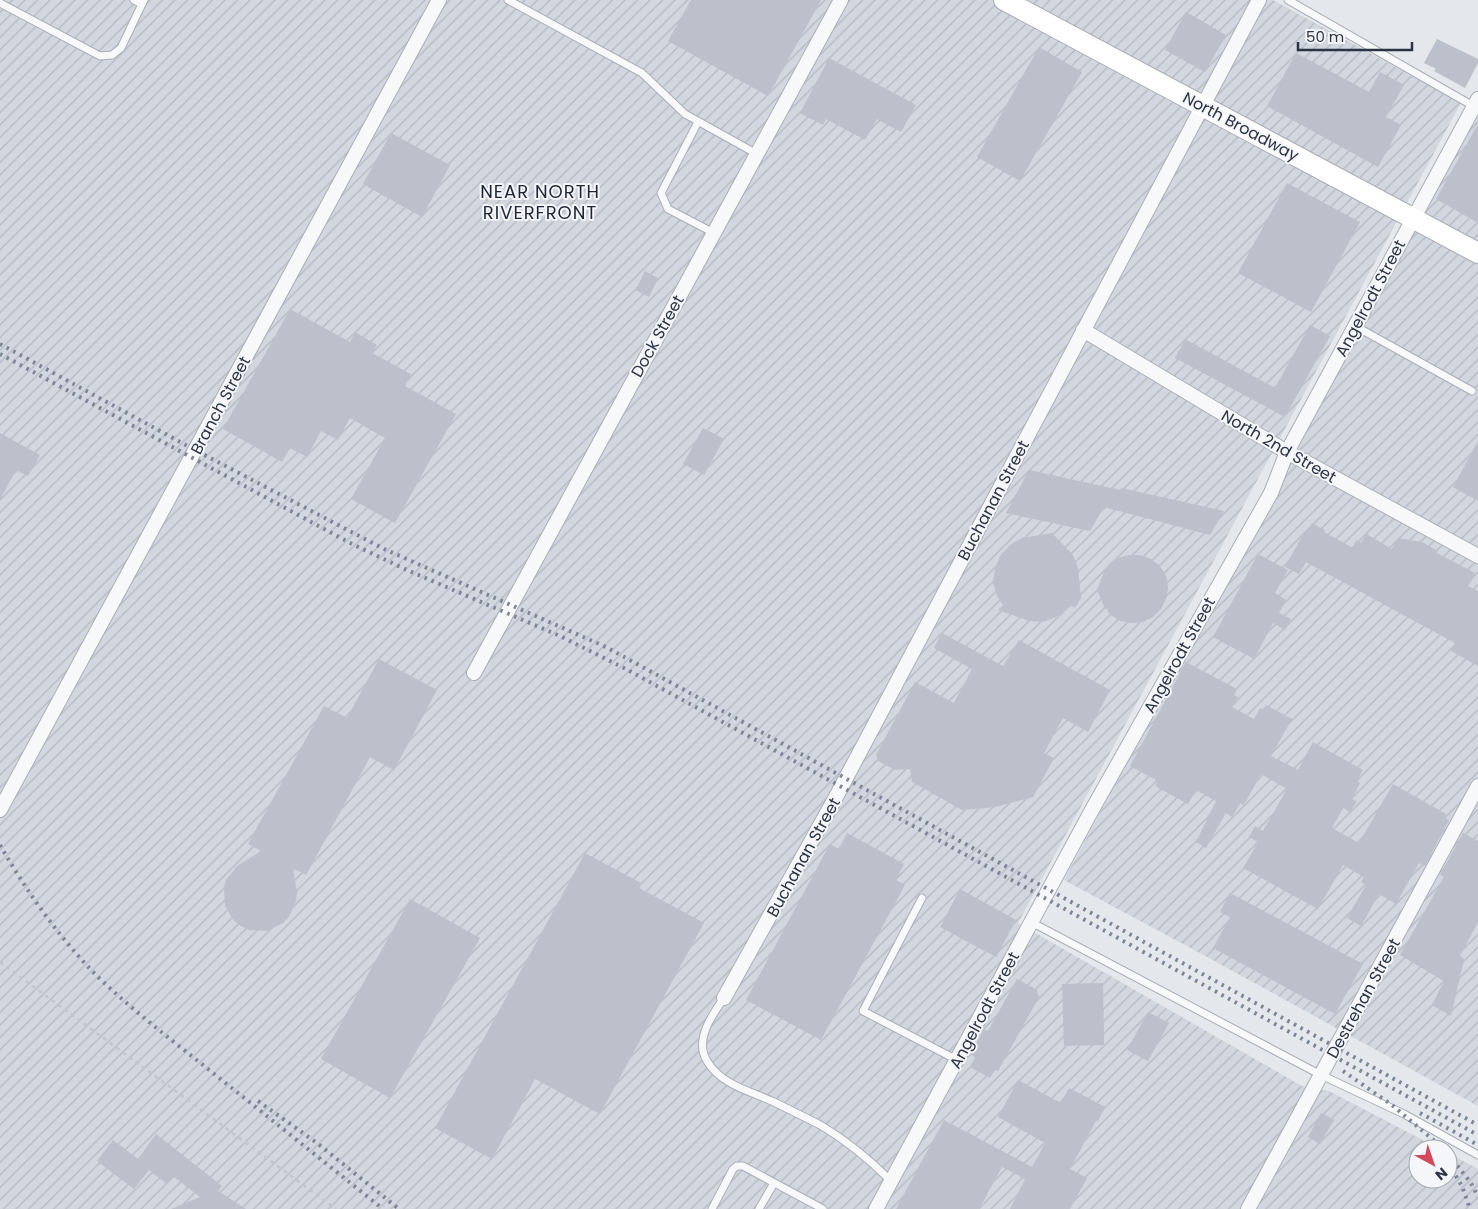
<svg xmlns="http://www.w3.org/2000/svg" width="1478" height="1209" viewBox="0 0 1478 1209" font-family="Poppins,sans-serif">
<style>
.industrial{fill:url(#industrial-furrows)}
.building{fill:#bbc0ca}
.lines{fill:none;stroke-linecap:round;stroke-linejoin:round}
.service-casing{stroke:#a9aeb7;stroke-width:9}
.minor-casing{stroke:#a9aeb7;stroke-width:16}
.secondary-casing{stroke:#a9aeb7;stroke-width:22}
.path{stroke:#c2c5cb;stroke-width:2.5;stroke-dasharray:4 4;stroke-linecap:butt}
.service{stroke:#f7f8fa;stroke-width:7}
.minor{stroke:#f7f8fa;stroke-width:14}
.secondary{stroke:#fff;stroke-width:20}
.rail{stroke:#7d8696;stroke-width:4;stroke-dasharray:2.5 5;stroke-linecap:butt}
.labels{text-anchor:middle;stroke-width:4;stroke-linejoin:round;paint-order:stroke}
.street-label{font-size:16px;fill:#2b3445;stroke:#f4f6f9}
.neighbourhood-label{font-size:18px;letter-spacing:1px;fill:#1d2536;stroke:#f4f6f9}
</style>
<defs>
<pattern id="industrial-furrows" width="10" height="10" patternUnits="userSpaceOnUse" patternTransform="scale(1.25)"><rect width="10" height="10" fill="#d2d6de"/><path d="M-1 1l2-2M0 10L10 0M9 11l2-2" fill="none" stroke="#b4b8c0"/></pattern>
</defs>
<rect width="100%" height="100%" fill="#e4e7ec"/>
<!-- industrial -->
<g class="industrial">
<polygon points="0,0 1273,0 1461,103 1018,923 1302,1086 1329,1091 1440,1149 1418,1149 1418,1179 1448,1179 1448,1153 1478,1169 1478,1209 0,1209"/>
<polygon points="1478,112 1478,1106 1209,958 1064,880 1306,427"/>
</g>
<!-- building -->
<g class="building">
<polygon points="691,0 821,0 768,96 668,41"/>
<polygon points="1186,12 1226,35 1205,72 1165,50"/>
<polygon points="1437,39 1478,59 1478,63 1465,88 1434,71 1436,69 1424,63"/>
<polygon points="1039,47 1082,72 1020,181 977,157"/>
<polygon points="1296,53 1369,92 1380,72 1404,85 1386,117 1401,125 1378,167 1267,106"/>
<polygon points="829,58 916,105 901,132 877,119 865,140 826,119 823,125 800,113"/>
<polygon points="1478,124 1478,223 1436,199"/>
<polygon points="391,133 450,165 422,217 363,184"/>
<polygon points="1287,183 1360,222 1311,312 1238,273"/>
<polygon points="645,271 658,278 649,297 636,290"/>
<polygon points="290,309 350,342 355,332 377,345 372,353 411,374 405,386 456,414 395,523 351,499 385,438 350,418 338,440 321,431 307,457 290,448 282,462 223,429"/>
<polygon points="1310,325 1330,336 1285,417 1175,358 1185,339 1275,388"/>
<polygon points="703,428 724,439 704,475 683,464"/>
<polygon points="0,433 40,455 28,476 16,470 0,500"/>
<polygon points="1478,441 1478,501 1453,487"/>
<polygon points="1029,470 1120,490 1121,488 1224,511 1210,535 1104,507 1090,531 1006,513"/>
<polygon points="1312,523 1325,530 1324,532 1353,548 1356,540 1361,543 1366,534 1392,549 1398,538 1422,542 1436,550 1435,552 1475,573 1468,586 1478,591 1478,666 1451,651 1455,643 1306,562 1299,574 1285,567 1305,531 1307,532"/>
<polygon points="1052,533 1073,555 1078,568 1081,598 1075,608 1071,606 1056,617 1043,622 1029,621 998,610 1003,605 997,596 993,582 995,569 1000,556 1010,545 1022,538"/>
<polygon points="1258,554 1288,570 1275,593 1286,600 1279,613 1291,619 1285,630 1273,623 1254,659 1213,637"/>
<polygon points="1129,555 1140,555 1151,559 1160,566 1166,576 1168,588 1166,599 1161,609 1153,617 1143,622 1132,623 1120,621 1111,615 1104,606 1097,590 1103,574 1109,564 1118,558"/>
<polygon points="942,633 1003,666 1019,640 1110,690 1088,732 1063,718 1044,753 1054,758 1033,797 995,807 962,810 912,782 910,769 895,770 878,761 876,755 915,682 954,703 972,669 934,648"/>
<polygon points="379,659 437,690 394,770 370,757 306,875 293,868 297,892 296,901 289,917 283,923 267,931 249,930 241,926 234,921 225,906 224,888 226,880 237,866 261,851 248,844 324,706 347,718"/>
<polygon points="1186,662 1237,689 1234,695 1238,697 1232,707 1254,719 1260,708 1263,709 1266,705 1292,719 1271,756 1298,770 1313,742 1363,770 1357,781 1360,783 1352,799 1357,801 1350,812 1343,808 1332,828 1359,843 1393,784 1446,814 1444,817 1449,820 1425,866 1419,863 1396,904 1379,894 1361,926 1347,918 1366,885 1361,882 1364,877 1343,865 1318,909 1243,868 1258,842 1249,837 1255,826 1263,831 1287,789 1261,774 1244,805 1240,803 1232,817 1226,813 1206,848 1196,842 1216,801 1196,790 1188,804 1155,786 1158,781 1130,766"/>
<polygon points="847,833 904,864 896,880 905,885 821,1040 746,1000 830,844 839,849"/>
<polygon points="1463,833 1478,841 1478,922 1460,956 1464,959 1451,1016 1432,1005 1444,981 1400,955 1444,877 1440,875"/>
<polygon points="585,853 641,883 639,888 704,923 600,1114 535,1079 492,1159 435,1128"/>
<polygon points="960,889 1016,920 996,957 940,927"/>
<polygon points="1230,893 1363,964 1335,1014 1213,948 1230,917 1220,912"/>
<polygon points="410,899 480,938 390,1098 321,1059"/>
<polygon points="1017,979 1037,990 1039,997 998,1071 995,1070 990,1078 970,1067 975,1057 970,1054 984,1029 988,1031"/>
<polygon points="1103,983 1104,1045 1064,1046 1062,984"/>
<polygon points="1148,1012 1169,1023 1148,1061 1127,1050"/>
<polygon points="1018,1080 1061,1103 1069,1088 1105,1107 1098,1121 1096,1121 1070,1169 1087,1178 1070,1209 1010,1209 1025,1179 1002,1167 979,1209 896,1209 944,1120 1032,1167 1045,1143 998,1117"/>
<polygon points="1321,1113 1334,1120 1320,1144 1308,1137"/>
<polygon points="156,1134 222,1186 218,1191 246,1209 171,1209 200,1197 173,1176 167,1184 149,1170 134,1189 97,1161 113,1140 138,1159"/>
</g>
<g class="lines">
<defs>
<g id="service">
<polyline points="134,0 142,4 144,0"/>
<polyline points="508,0 642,73 685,114 757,154"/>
<polyline points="1288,0 1475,107"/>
<polyline points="0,3 100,56 112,55 121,48 142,4"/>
<polyline points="698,122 661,193 668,209 714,233"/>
<polyline points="1355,326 1472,391"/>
<polyline points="922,898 863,1011 957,1060"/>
<polyline points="1031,922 1321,1075 1404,1114 1478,1155"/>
<path d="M724,998c-12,17 -30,42 -17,63 14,24 43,30 67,41 16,8 33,16 48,24 25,15 48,34 69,55"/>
<polyline points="712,1209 733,1169 737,1166 743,1166 823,1209"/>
<polyline points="759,1209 774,1183"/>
</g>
<g id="minor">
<polyline points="1083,330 1287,452 1478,556"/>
<polyline points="474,673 841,0"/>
<polyline points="0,810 439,0"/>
<polyline points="724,998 837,795 1259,0"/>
<polyline points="876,1209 1093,808 1271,493 1287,452 1478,99"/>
<polyline points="1248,1209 1478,786"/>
</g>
<polyline id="secondary" points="1004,0 1478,253"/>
</defs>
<!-- service casing -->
<use href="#service" class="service-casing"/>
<!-- minor casing -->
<use href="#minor" class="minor-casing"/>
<!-- secondary casing -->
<use href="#secondary" class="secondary-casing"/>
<!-- path -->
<polyline class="path" points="0,962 336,1209"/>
<!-- service -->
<use href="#service" class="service"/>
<!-- minor -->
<use href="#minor" class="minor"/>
<!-- secondary -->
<use href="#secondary" class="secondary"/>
<!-- rail -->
<g class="rail">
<polyline points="0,344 195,450 384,549 606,647 1478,1125"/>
<polyline points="0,354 352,544 407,570 560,636 626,669 1478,1135"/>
<path d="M0,845c27,47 58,91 96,130 38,37 81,69 122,102 55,44 110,88 165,132"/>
<polyline points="1343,1071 1392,1105 1444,1149"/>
<polyline points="258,1101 317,1143 399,1209"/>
<polyline points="1420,1113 1478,1145"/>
<polyline points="1448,1154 1471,1183 1478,1197"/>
<polyline points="1448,1163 1462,1186 1470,1209"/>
</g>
</g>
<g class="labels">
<!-- street labels -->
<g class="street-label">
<text transform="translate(1241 126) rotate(28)" y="6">North Broadway</text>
<text transform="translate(1370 298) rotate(-62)" y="6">Angelrodt Street</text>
<text transform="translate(657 336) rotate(-61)" y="6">Dock Street</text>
<text transform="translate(220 405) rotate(-62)" y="6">Branch Street</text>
<text transform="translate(1279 446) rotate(30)" y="6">North 2nd Street</text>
<text transform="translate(993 500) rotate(-62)" y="6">Buchanan Street</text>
<text transform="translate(1179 655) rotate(-61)" y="6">Angelrodt Street</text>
<text transform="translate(803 857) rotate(-61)" y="6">Buchanan Street</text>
<text transform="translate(1363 998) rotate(-61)" y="6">Destrehan Street</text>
<text transform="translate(984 1010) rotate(-62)" y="6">Angelrodt Street</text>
</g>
<!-- neighbourhood labels -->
<g class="neighbourhood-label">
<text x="540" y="198">NEAR NORTH<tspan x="540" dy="21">RIVERFRONT</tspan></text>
</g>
</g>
<!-- north arrow -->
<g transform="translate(1433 1164) rotate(140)"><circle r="24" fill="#f4f6f9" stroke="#a4a8b1"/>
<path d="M0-4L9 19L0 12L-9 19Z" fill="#d1495b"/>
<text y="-8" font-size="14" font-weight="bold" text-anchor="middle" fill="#2b3445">N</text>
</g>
<!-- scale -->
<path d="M1298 42v8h114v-8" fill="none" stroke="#2b3445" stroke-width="2.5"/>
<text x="1306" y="42" font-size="15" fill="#2b3445" stroke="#f4f6f9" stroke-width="4" paint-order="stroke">50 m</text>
</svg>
